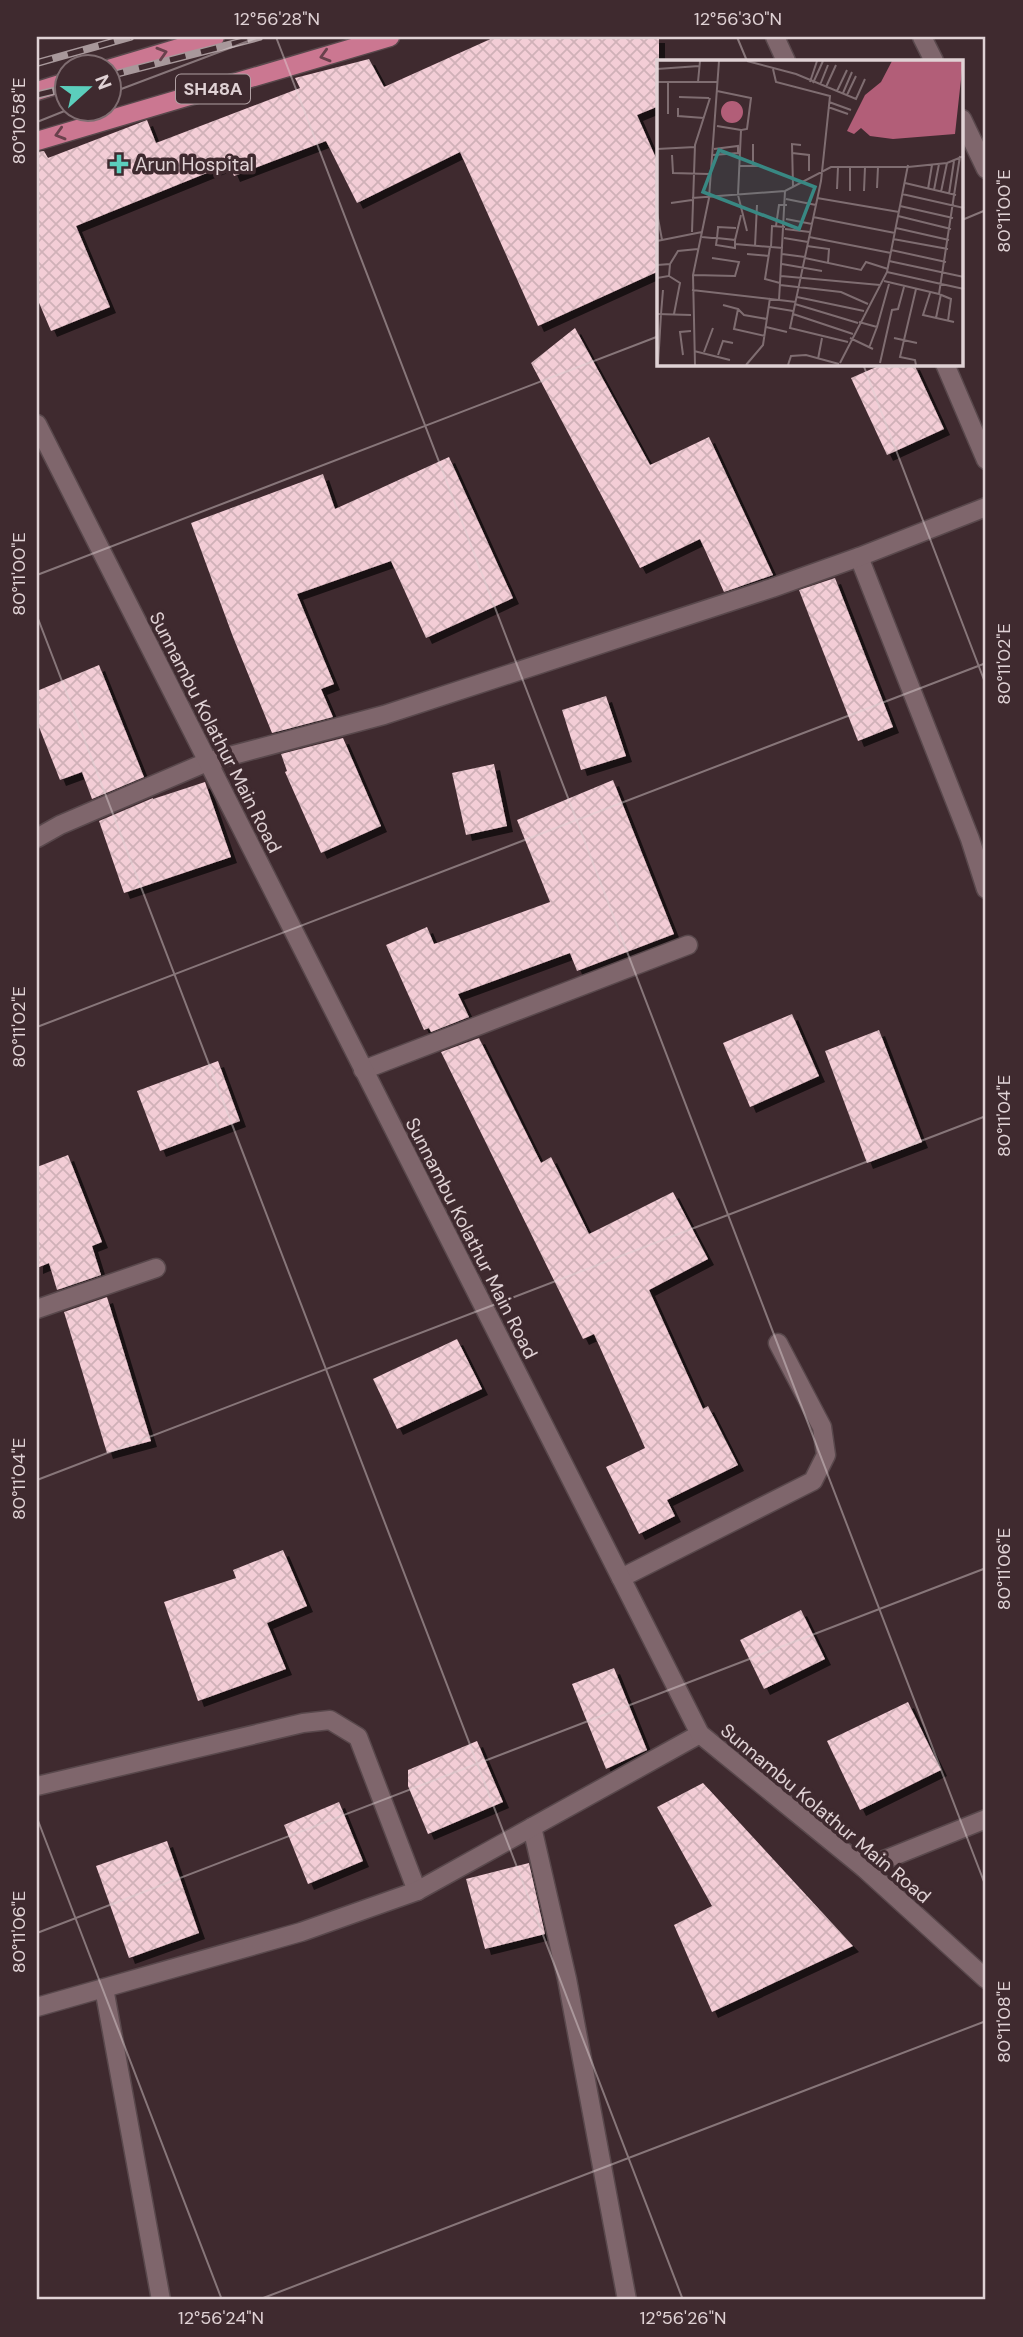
<svg xmlns="http://www.w3.org/2000/svg" width="1023" height="2337" viewBox="0 0 1023 2337" font-family="'DM Sans',sans-serif">
<style>
.building{fill:url(#building-cross-hatch);filter:url(#shadow)}
.lines{fill:none;stroke-linecap:round;stroke-linejoin:round}
.service-casing{stroke:#59484c;stroke-width:21}
.minor-casing{stroke:#59484c;stroke-width:21}
.tertiary-casing{stroke:#59484c;stroke-width:21}
.primary-casing{stroke:#59484c;stroke-width:21}
.service{stroke:#7f666c;stroke-width:18}
.minor{stroke:#7f666c;stroke-width:18}
.tertiary{stroke:#7f666c;stroke-width:18}
.primary{stroke:#cb7791;stroke-width:18}
.rail-casing{stroke:#a8989b;stroke-width:8}
.rail{stroke:#3f2a2f;stroke-width:5;stroke-dasharray:16;stroke-linecap:butt}
.oneway{stroke:#69414c}
.ticks{fill:none;stroke:#e0d2d5;stroke-width:2;stroke-opacity:0.45}
.poi-dot{fill:#5bcebc;stroke:#3f2a2f;stroke-width:2.5}
.labels{text-anchor:middle;stroke-width:7;stroke-linejoin:round;paint-order:stroke}
.shield{fill:#3f2a2f;stroke:#b0a0a3;stroke-width:2}
.shield-label{font-size:18px;font-weight:bold;fill:#e0d2d5}
.poi-label{font-size:19px;fill:#e0d2d5;stroke:#3f2a2f;text-anchor:start}
.street-label{font-size:19px;fill:#e0d2d5;stroke:#3f2a2f}
.inset-road{fill:none;stroke:#7f6d71;stroke-width:2}
.view{fill:#398883;fill-opacity:0.15;stroke:#398883;stroke-width:3.5}
.inset-edge{fill:none;stroke:#e0d2d5;stroke-width:3.5}
.neatline{fill:none;stroke:#e0d2d5;stroke-width:2.5}
.ticks-label{font-size:18px;text-anchor:middle;fill:#e0d2d5}
</style>
<defs>
<pattern id="building-cross-hatch" width="8" height="8" patternUnits="userSpaceOnUse" patternTransform="scale(1.75)"><rect width="8" height="8" fill="#f3cdd6"/><path d="M0 0l8 8M0 8l8-8" fill="none" stroke="#d0b1b8"/></pattern>
<filter id="shadow"><feDropShadow dx="6" dy="6" stdDeviation="0" flood-color="#0009"/></filter>
</defs>
<rect width="100%" height="100%" fill="#3f2a2f"/>
<!-- building -->
<g class="building">
<polygon points="495,37 659,37 659,106 637,115 659,165 659,271 538,326 460,152 357,203 326,141 234,176 229,164 76,226 110,307 51,331 37,298 37,152 44,151 48,158 147,120 156,143 300,88 295,78 369,59 384,87"/>
<polygon points="575,328 650,465 709,437 773,575 724,592 700,539 640,568 531,363"/>
<polygon points="883,364 914,364 944,429 887,455 851,378"/>
<polygon points="449,457 513,598 426,638 391,561 297,594 334,684 321,689 333,717 272,733 233,637 191,523 323,474 335,509"/>
<polygon points="835,578 893,727 858,741 799,590"/>
<polygon points="99,665 144,777 92,799 82,772 60,780 37,722 37,691"/>
<polygon points="606,696 626,756 581,770 562,710"/>
<polygon points="343,738 381,826 321,853 285,772 287,771 281,754"/>
<polygon points="494,764 507,826 466,835 452,773"/>
<polygon points="613,780 674,934 577,971 570,953 458,994 469,1017 431,1032 429,1028 424,1030 386,945 427,927 434,944 550,902 517,820"/>
<polygon points="205,782 231,857 124,893 99,821 153,798 153,799"/>
<polygon points="792,1014 819,1076 750,1107 723,1043"/>
<polygon points="879,1030 922,1142 867,1163 825,1051"/>
<polygon points="479,1038 541,1163 551,1157 589,1234 673,1192 708,1259 649,1290 703,1409 708,1406 738,1465 667,1500 675,1516 639,1534 606,1467 645,1448 594,1334 583,1339 441,1052"/>
<polygon points="218,1061 240,1121 160,1151 137,1091"/>
<polygon points="68,1155 102,1242 92,1246 101,1275 57,1290 49,1263 37,1268 37,1167"/>
<polygon points="107,1297 151,1441 107,1453 64,1312"/>
<polygon points="457,1339 482,1389 397,1429 373,1379"/>
<polygon points="283,1550 307,1606 267,1623 286,1669 198,1701 164,1602 236,1578 233,1570"/>
<polygon points="801,1610 825,1659 764,1689 740,1640"/>
<polygon points="614,1668 647,1750 606,1769 572,1684"/>
<polygon points="908,1702 941,1770 860,1810 827,1741"/>
<polygon points="477,1741 503,1802 428,1834 408,1786 408,1770"/>
<polygon points="703,1783 853,1946 712,2012 674,1925 712,1906 657,1807"/>
<polygon points="339,1802 363,1861 308,1884 284,1825"/>
<polygon points="167,1841 199,1933 129,1958 96,1866"/>
<polygon points="529,1863 545,1934 485,1949 466,1879"/>
</g>
<g class="lines">
<defs>
<g id="service">
<polyline points="775,37 786,61"/>
<polyline points="945,364 986,460"/>
<polyline points="363,1070 688,945"/>
<polyline points="621,1578 813,1481 826,1455 822,1427 778,1343"/>
</g>
<g id="minor">
<polyline points="922,37 934,61"/>
<polyline points="962,119 986,169"/>
<polyline points="859,557 970,839 986,889"/>
<polyline points="37,838 60,825 207,762 384,715 772,588 859,557 986,507"/>
<polyline points="37,1309 156,1268"/>
<polyline points="37,1786 303,1723 330,1720 358,1737 417,1891"/>
<polyline points="532,1827 567,1979 627,2300"/>
<polyline points="864,1868 986,1819"/>
<polyline points="104,1988 161,2300"/>
<polyline points="37,2007 301,1932 417,1891 700,1734"/>
</g>
<polyline id="tertiary" points="37,424 700,1734 864,1868 986,1979"/>
<g id="primary">
<polyline points="108,69 215,37"/>
<polyline points="37,91 66,82"/>
<polyline points="37,141 390,37"/>
</g>
</defs>
<!-- service casing -->
<use href="#service" class="service-casing"/>
<!-- minor casing -->
<use href="#minor" class="minor-casing"/>
<!-- tertiary casing -->
<use href="#tertiary" class="tertiary-casing"/>
<!-- primary casing -->
<use href="#primary" class="primary-casing"/>
<!-- service -->
<use href="#service" class="service"/>
<!-- minor -->
<use href="#minor" class="minor"/>
<!-- tertiary -->
<use href="#tertiary" class="tertiary"/>
<!-- primary -->
<use href="#primary" class="primary"/>
<defs>
<g id="rail">
<polyline points="37,63 130,37"/>
<polyline points="108,76 259,37"/>
<polyline points="37,95 66,88"/>
</g>
</defs>
<!-- rail casing -->
<use href="#rail" class="rail-casing"/>
<!-- rail -->
<use href="#rail" class="rail"/>
</g>
<!-- one-way arrows -->
<defs><path id="oneway-chevron" d="M-2-3.5L2.5 0L-2 3.5" fill="none" stroke-width="1.6" stroke-linecap="round" stroke-linejoin="round" transform="scale(1.75)"/></defs>
<g class="oneway">
<use href="#oneway-chevron" transform="translate(162 53) rotate(-17)"/>
<use href="#oneway-chevron" transform="translate(325 56) rotate(164)"/>
<use href="#oneway-chevron" transform="translate(60 134) rotate(164)"/>
</g>
<!-- ticks -->
<path class="ticks" d="M276,37l710,1850M737,37l10,24M108,94l151,-57M37,122l35,-14M962,220l24,-10M863,364l123,321M37,575l622,-239M37,616l646,1684M37,1027l949,-364M37,1480l949,-364M37,1818l185,482M37,1933l949,-365M258,2300l728,-279"/>
<!-- markers -->
<path class="poi-dot" d="M115.5 153.5h7v7h7v7h-7v7h-7v-7h-7v-7h7z"/>
<g class="labels">
<!-- shield labels -->
<rect class="shield" x="176" y="74.5" width="74" height="29" rx="5"/>
<g class="shield-label">
<text x="213" y="95">SH48A</text>
</g>
<!-- poi labels -->
<g class="poi-label">
<text x="135" y="171">Arun Hospital</text>
</g>
<!-- street labels -->
<g class="street-label">
<text transform="translate(216 732) rotate(63)" y="7">Sunnambu Kolathur Main Road</text>
<text transform="translate(472 1238) rotate(63)" y="7">Sunnambu Kolathur Main Road</text>
<text transform="translate(826 1813) rotate(40)" y="7">Sunnambu Kolathur Main Road</text>
</g>
</g>
<!-- overview -->
<g transform="translate(657 60)">
<rect width="306" height="306" fill="#3f2a2f"/>
<path d="M235,1h71l-8,73 -62,5 -23,-3 -9,-8 -7,6 -7,-3 18,-36 16,-13zM64 52a11 11 0 1 1 22 0a11 11 0 1 1-22 0Z" fill="#b25e78"/>
<path class="inset-road" d="M90,1l49,13 60,25 9,-20M0,9l42,-3M116,9l3,13 54,14 -9,85 -31,147 58,14M0,22h61M41,22l2,-21M153,22l7,-21M156,23l10,-22M163,25l8,-20M169,27l10,-22M60,31l34,7 -4,31 -6,1 -3,65 9,36M180,31l10,-21M186,33l9,-21M190,35l9,-19M22,37l30,1M172,42l22,8M171,47l20,7M21,48v8l26,2M11,54v-33M60,66l24,4M0,89l38,-2M135,93l17,2v16M15,95l1,18 36,1M56,95l25,-2v-7l-24,3M82,106h22M96,106v-22M248,123l51,12M136,126l-1,-42 9,1M220,128l1,-21M180,129l1,-22M271,129l4,-24M277,130l5,-26M193,131v-24M207,131l1,-24M284,132l6,-29M245,134l62,14M292,134l5,-33M35,138l93,-7 46,-24h77l39,-4 17,-7M160,138l82,14M129,139l30,6M14,143l21,-3M243,146l53,12M0,153l5,27M241,156l53,13M156,157l82,16M129,159l26,5M119,166l3,-21h8M239,168l53,12M128,169l25,3M35,172l3,-87 15,-47M45,177l10,1h5l18,2v8l-19,-3 1,-7 1,-10v-1l18,1M152,177l82,16M127,178l24,4M236,179l55,10M78,180l6,-25M0,181l45,-9M78,184l48,4M98,186l2,-41M150,186l22,3 -1,14M113,187l-5,32 15,4 -1,17M114,187l1,-21 13,1M234,190l55,12M90,194l22,2M125,194l23,3M148,198l56,12 5,-8 22,7M232,201l75,16M125,204l40,7M0,205l13,-1 8,-13 20,-2M230,212l77,17M37,215l41,1 4,-14 -27,-4M12,216l11,7 -6,31M124,216l99,9M0,218l12,-2 1,-12M227,221l55,13 21,-138M123,223l5,-92M123,225l61,7 27,12M259,229l-16,68 15,3 1,5M35,230l104,12M273,233l-7,22 31,7M282,234l12,5 -3,22M140,237l67,14M138,244l63,19M66,245l15,4 -4,20 31,7M112,247l24,4M81,249l6,6 23,4M0,254l34,1M4,254l2,-24M136,254l60,20M279,258l5,-24M202,262l18,5 12,-43M109,267l21,5M193,278l23,11M237,278l23,5M212,288l8,-21M37,291l36,9M47,292l9,-24M26,295l-3,-23 11,-1M61,295l5,-14 10,2M161,299l4,-21M183,303l47,-91 21,-107M223,303l12,-53 6,-1 6,-22M1,305l3,-51M38,305l-2,-90 16,-77 10,-137M89,305l17,-20 7,-47M131,305l3,-9 15,-1 33,9"/>
<path class="view" d="M62,90l96,37 -16,42 -96,-37z"/>
<rect width="306" height="306" class="inset-edge"/>
</g>
<!-- border -->
<rect width="1023" height="2337" fill="none" stroke="#3f2a2f" stroke-width="77"/>
<!-- north arrow -->
<g transform="translate(88 88) rotate(69)"><circle r="33" fill="#3f2a2f" stroke="#7f6d71" stroke-width="2"/>
<path d="M0-5L12 26L0 18L-12 26Z" fill="#5bcebc"/>
<text y="-10" font-size="19" font-weight="bold" text-anchor="middle" fill="#e0d2d5">N</text>
</g>
<rect x="38" y="38" width="946" height="2260" class="neatline"/>
<g class="ticks-label">
<text x="277" y="25">12°56'28"N</text>
<text x="738" y="25">12°56'30"N</text>
<text transform="translate(19 121) rotate(-90)" y="6">80°10'58"E</text>
<text transform="translate(1004 211) rotate(-90)" y="6">80°11'00"E</text>
<text transform="translate(19 574) rotate(-90)" y="6">80°11'00"E</text>
<text transform="translate(1004 664) rotate(-90)" y="6">80°11'02"E</text>
<text transform="translate(19 1027) rotate(-90)" y="6">80°11'02"E</text>
<text transform="translate(1004 1116) rotate(-90)" y="6">80°11'04"E</text>
<text transform="translate(19 1479) rotate(-90)" y="6">80°11'04"E</text>
<text transform="translate(1004 1569) rotate(-90)" y="6">80°11'06"E</text>
<text transform="translate(19 1932) rotate(-90)" y="6">80°11'06"E</text>
<text transform="translate(1004 2022) rotate(-90)" y="6">80°11'08"E</text>
<text x="221" y="2324">12°56'24"N</text>
<text x="683" y="2324">12°56'26"N</text>
</g>
</svg>
